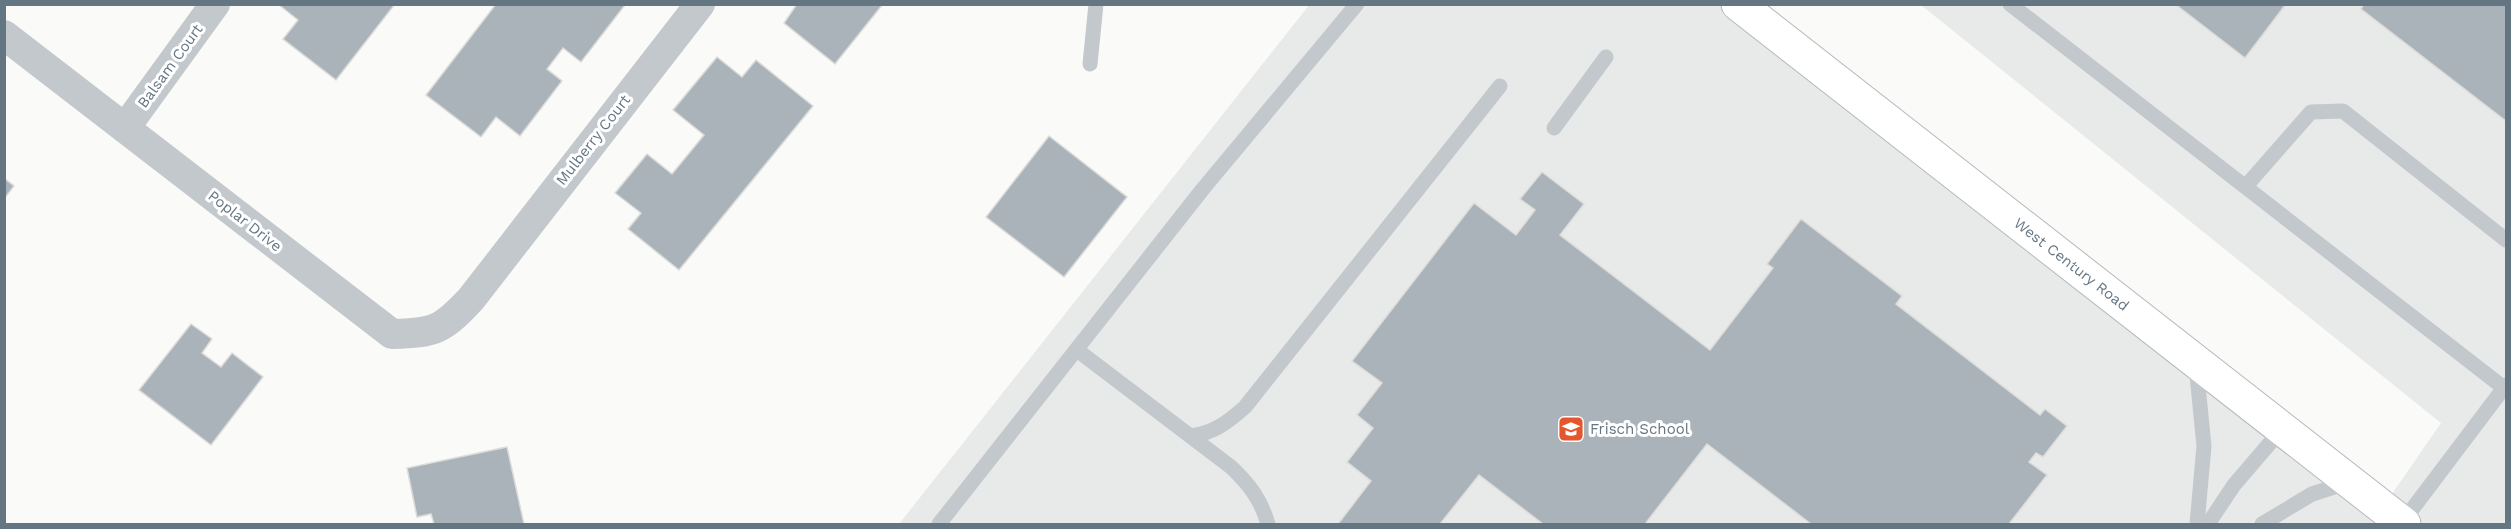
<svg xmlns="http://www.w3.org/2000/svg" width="2511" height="529" viewBox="0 0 2511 529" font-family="'Work Sans',sans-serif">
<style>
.built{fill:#e8e9e9}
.building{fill:#aab3b9;stroke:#dcdcda;stroke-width:1.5}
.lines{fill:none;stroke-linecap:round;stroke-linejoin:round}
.secondary-casing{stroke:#b3babf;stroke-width:35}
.service{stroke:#c3c8cc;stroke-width:15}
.minor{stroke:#c3c8cc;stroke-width:30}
.secondary{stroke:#fff;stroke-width:33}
.labels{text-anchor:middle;stroke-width:6;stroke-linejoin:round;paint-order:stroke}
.street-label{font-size:15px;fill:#657683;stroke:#fff}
.poi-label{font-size:15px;fill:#657683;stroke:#fff;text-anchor:start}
</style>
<rect width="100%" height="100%" fill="#fafaf8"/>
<!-- built -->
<polygon class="built" points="1310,4 1738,5 2383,507 2441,423 1921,5 2506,5 2506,524 899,524"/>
<!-- building -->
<g class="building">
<polygon points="278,4 395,4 336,80 283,39 298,20"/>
<polygon points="496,4 625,5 581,62 563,48 547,69 562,81 520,136 496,117 481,137 426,95"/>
<polygon points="797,4 883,4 835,64 784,23"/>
<polygon points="2175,4 2286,4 2245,58"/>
<polygon points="2364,4 2506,4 2506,121 2361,9"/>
<polygon points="717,57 742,77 756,60 813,106 679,270 628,229 641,213 615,193 647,154 672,174 704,135 673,110"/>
<polygon points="1049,136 1127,197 1064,277 986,217"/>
<polygon points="1542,172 1584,204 1560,235 1710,350 1773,268 1767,264 1801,219 1902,296 1896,304 2040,415 2045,409 2067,426 2043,457 2036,453 2029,462 2047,475 2009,524 1811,524 1707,444 1645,524 1543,524 1479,475 1440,524 1338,524 1371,481 1347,462 1373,428 1357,415 1382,383 1352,361 1474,203 1516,235 1535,210 1520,199"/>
<polygon points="4,178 14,186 4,199"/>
<polygon points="191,324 212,339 202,353 221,367 232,353 263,377 211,445 139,390"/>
<polygon points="507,447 524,524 434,524 431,514 417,517 407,468"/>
</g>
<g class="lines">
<defs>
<g id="secondary">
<path id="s1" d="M1738,4l666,520"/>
</g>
</defs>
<!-- secondary casing -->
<use href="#secondary" class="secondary-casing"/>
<!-- service -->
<g class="service">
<polyline points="2010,4 2504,388"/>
<polyline points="1090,64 1096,4"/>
<polyline points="1554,128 1606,57"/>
<polyline points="2246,186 2311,112 2343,111 2506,240"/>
<path d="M1077,350l154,117c19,18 30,33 37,57"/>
<polyline points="2196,365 2204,446 2197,524"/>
<path d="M1191,436c23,-3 37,-14 54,-29l255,-321"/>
<polyline points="939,524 1202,190 1357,4"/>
<polyline points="2208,524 2234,485 2282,429"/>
<polyline points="2262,524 2312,494 2350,482"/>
<polyline points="2401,524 2506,385"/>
</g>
<!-- minor -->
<g class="minor">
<path d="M4,35l388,299c43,-1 50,-4 79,-35l229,-295"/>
<polyline points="125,128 215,4"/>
</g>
<!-- secondary -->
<use href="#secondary" class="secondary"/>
</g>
<!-- icons -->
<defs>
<symbol id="school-square" viewBox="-11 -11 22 22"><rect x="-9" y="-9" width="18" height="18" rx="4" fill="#e4572e" stroke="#fff"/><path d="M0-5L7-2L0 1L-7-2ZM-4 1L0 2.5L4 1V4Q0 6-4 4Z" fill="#fff"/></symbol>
</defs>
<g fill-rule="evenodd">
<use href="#school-square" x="1556" y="414" width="30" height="30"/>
</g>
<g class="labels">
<!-- street labels -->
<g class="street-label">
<text transform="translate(170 66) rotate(-54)" y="5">Balsam Court</text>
<text transform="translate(593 140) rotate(-52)" y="5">Mulberry Court</text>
<text transform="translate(245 221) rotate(38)" y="5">Poplar Drive</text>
<text dy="5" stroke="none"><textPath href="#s1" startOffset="423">West Century Road</textPath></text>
</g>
<!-- poi labels -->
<g class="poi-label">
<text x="1590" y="434">Frisch School</text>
</g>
</g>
<!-- border -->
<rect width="2511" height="529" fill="none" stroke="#657683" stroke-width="12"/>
</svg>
